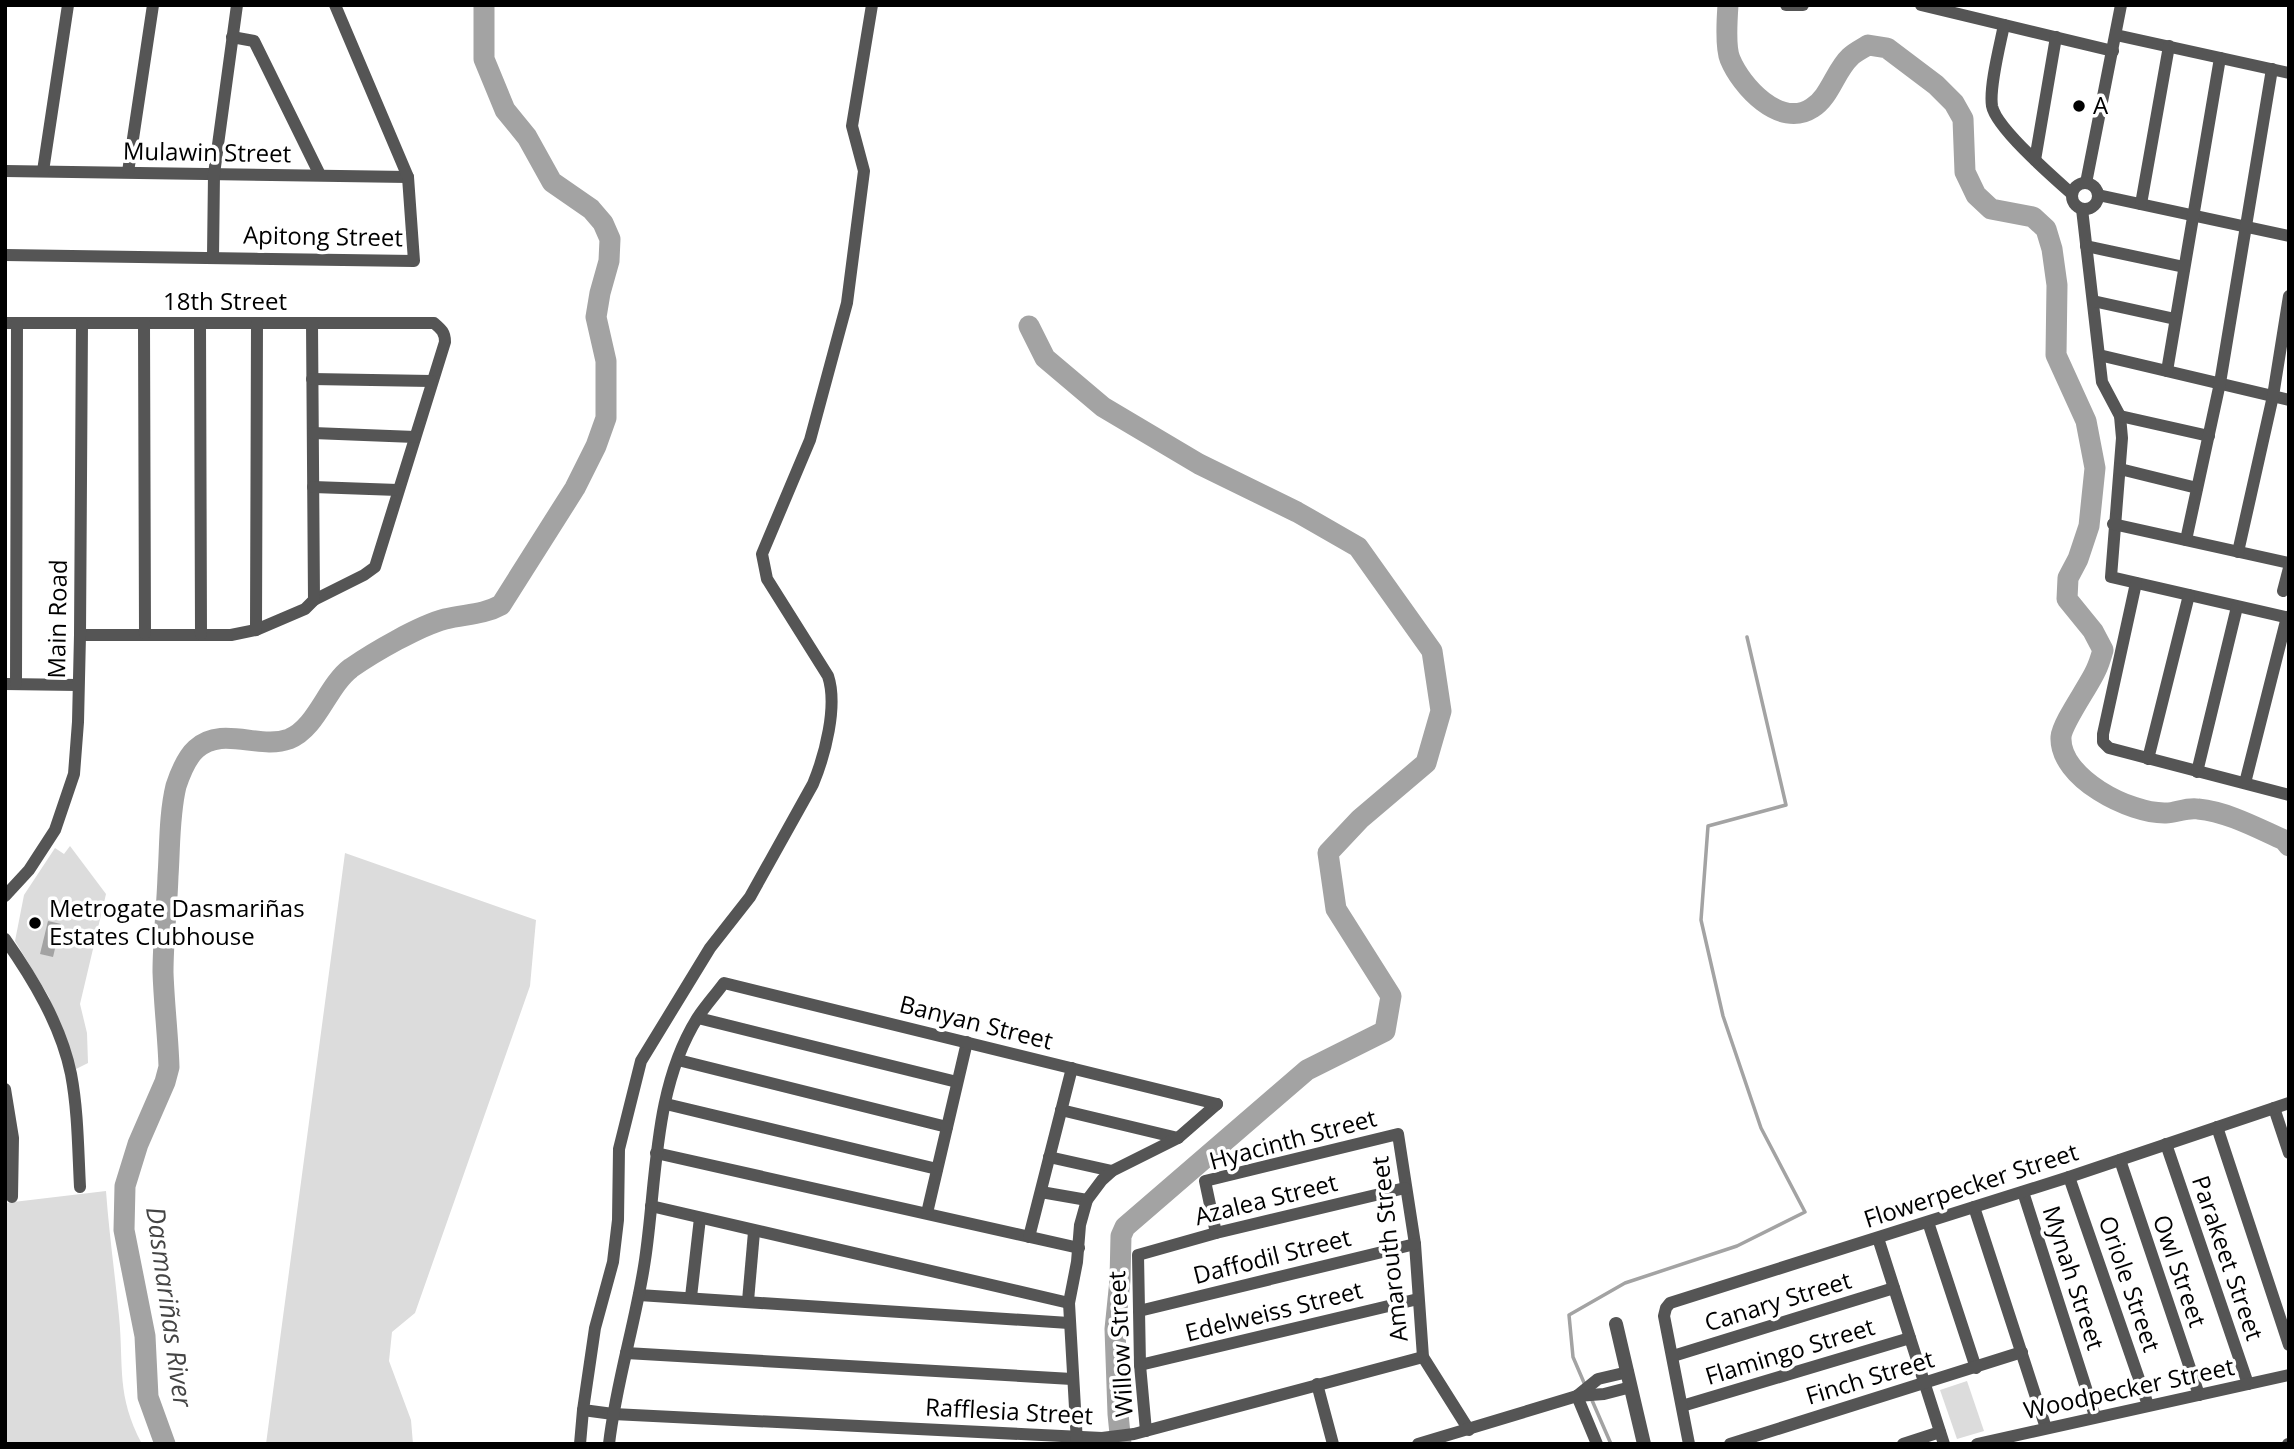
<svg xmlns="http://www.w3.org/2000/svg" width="2294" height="1449" viewBox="0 0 2294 1449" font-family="'Open Sans',sans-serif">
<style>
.green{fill:#dcdcdc}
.water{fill:#a3a3a3}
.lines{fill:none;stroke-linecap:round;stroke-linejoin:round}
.stream{stroke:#a3a3a3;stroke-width:3.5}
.river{stroke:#a3a3a3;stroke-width:21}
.minor{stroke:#555;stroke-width:12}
.tertiary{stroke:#555;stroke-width:14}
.poi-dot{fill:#000;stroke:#fff;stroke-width:2.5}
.labels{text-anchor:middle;stroke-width:7;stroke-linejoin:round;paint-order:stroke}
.poi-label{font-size:24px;fill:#000;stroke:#fff;text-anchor:start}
.street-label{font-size:24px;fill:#000;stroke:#fff}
.water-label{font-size:26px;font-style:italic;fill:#444;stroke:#fff}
</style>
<rect width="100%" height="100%" fill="#fff"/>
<!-- green -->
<g class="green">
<polygon points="70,846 106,894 80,1004 87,1033 88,1063 76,1069 49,997 15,941 24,895 55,848 64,854"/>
<polygon points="345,853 536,920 530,986 415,1313 392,1332 389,1361 411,1420 413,1444 266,1444"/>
<path d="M106,1191c3,42 9,84 13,125 5,51 -3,79 23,128h-137v-241z"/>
<polygon points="1967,1381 1984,1431 1957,1439 1940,1390"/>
</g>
<!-- water -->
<polygon class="water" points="48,921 61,924 53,957 40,954"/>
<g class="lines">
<!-- stream -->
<g class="stream">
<polyline points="1585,1385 1573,1357 1569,1315 1625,1283 1737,1246 1805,1212 1761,1128 1723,1016 1701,920 1708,826 1786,805 1747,637"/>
<polyline points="1591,1398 1611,1444"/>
</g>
<!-- river -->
<g class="river">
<path d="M1728,5c-1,14 -3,42 2,54 11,27 50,70 82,49 18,-11 23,-37 38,-51 5,-5 12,-8 18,-12l19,3 49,37 18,18 9,16 2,53 11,23 15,14 42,8 13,12 6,20 5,36 -1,70 30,66 9,47 -6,58 -11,33 -10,19 -1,21 26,32 10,19c-2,7 -4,14 -7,20 -7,16 -34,53 -35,67 -2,41 69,77 105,76 10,0 21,-6 32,-4 30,3 59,19 86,31l5,6"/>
<polyline points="1029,326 1045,358 1103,407 1199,464 1297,512 1358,547 1432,651 1441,711 1426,763 1360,819 1328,853 1336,909 1391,996 1385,1031 1307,1070 1125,1227 1121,1236 1120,1280 1115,1329 1118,1414 1121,1444"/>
<path d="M165,1444l-17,-47 -3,-61 -21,-106 1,-44 13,-42 27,-62 4,-15c-1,-32 -5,-63 -6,-95 0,-32 4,-64 5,-96 2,-29 1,-61 8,-90 4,-12 10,-28 20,-37 26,-24 63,1 93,-10 28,-11 38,-53 62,-71 23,-16 68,-42 94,-49 20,-5 38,-4 56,-14l74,-117 21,-42 10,-28v-57l-10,-44 4,-24 9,-32 1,-22 -7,-16 -12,-14 -39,-27 -25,-45 -22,-27 -21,-51v-54"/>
</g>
<!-- minor -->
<g class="minor">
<polyline points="1786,5 1803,5"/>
<polyline points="1921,5 2113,51"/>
<path d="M2004,25c-4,20 -15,62 -12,81 4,22 62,72 80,88"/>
<polyline points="2116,35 2289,73"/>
<polyline points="232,37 254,41 320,175"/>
<polyline points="2035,160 2056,37"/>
<polyline points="5,171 408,177"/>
<polyline points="43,171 68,5"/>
<polyline points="128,172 153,5"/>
<polyline points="2086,183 2121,5"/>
<circle cx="2085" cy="196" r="13"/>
<polyline points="2098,195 2289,236"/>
<polyline points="2141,204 2169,46"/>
<polyline points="2082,209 2102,382 2120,416 2122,438 2111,577 2289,618"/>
<polyline points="2086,246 2184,267"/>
<polyline points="5,255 414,261 408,177 335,5"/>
<polyline points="213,257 214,174 237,5"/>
<polyline points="2093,301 2175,319"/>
<path d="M5,323h429c7,6 11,9 11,19l-70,225 -11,8 -50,25 -9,9 -49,21 -25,5h-151"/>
<polyline points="144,323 145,633"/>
<polyline points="200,323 201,634"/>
<polyline points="312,323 314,600"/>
<polyline points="2099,355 2289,400"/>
<polyline points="2167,371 2220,58"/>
<polyline points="312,379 431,381"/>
<polyline points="2120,416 2209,436"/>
<polyline points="313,433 415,437"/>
<polyline points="2120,469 2197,488"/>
<polyline points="313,487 398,490"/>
<polyline points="2113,524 2289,563"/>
<polyline points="2186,540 2220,383 2272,69"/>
<polyline points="2238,552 2273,396 2289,296"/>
<polyline points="2136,583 2103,734 2103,742 2109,748 2289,795"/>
<polyline points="2283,591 2289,568"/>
<polyline points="256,630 257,323"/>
<polyline points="5,684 78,685"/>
<polyline points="16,684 17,323"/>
<polyline points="2148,759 2189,595"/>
<polyline points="2197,772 2237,607"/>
<polyline points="2245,783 2287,617"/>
<polyline points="5,896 29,870 55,830 74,774 78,722 80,635 82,323"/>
<path d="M5,939c28,40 56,86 66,135 7,37 7,75 9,113"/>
<polyline points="698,1018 957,1082"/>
<polyline points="678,1060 947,1127"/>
<polyline points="5,1089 13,1138 12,1197"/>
<polyline points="666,1104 937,1169"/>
<polyline points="2274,1108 2289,1153"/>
<polyline points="1061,1110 1178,1138"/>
<polyline points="2217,1127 2289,1345"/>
<polyline points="2166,1144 2248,1384"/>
<polyline points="656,1153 1079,1248"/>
<polyline points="1049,1157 1112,1171"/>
<polyline points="2120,1160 2199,1395"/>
<polyline points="2069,1177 2148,1405"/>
<polyline points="1041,1192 1087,1200"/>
<polyline points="2023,1192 2095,1416"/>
<polyline points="651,1206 1069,1303"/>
<polyline points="1974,1207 2046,1428"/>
<polyline points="927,1213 967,1042"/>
<polyline points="1928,1222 1976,1368"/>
<polyline points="1216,1233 1205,1181 1398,1134 1415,1244 1423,1357 1469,1430"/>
<polyline points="1029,1237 1072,1068"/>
<polyline points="1878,1238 1944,1444"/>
<polyline points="639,1295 1069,1323"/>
<polyline points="691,1297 700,1218"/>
<polyline points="748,1301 754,1232"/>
<polyline points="1139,1311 1415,1244"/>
<polyline points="626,1353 1072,1379"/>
<polyline points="1673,1356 1894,1288"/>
<polyline points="1140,1365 1418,1299"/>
<polyline points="1317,1384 1333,1444"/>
<polyline points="1577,1396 1598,1379 1628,1372"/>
<polyline points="1577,1396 1597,1444"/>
<polyline points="1682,1406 1910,1338"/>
<polyline points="583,1410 613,1414 1102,1438 1134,1434 1423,1357"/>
<polyline points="1146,1431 1140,1365 1138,1255 1216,1233 1405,1188"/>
<polyline points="1077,1443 1069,1303 1077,1262 1080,1225 1087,1200 1102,1180 1112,1171 1178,1138 1217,1104"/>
<path d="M580,1444l3,-34 12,-82 18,-66 5,-42 1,-71 22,-88 69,-113 40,-51 63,-113c12,-29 25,-78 15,-108l-61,-97 -5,-25 48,-114 37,-137 17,-132 -12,-45 20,-121"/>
<path d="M609,1444c7,-62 27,-122 36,-184 12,-80 8,-172 53,-243 8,-12 18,-23 26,-34l493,121"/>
<polyline points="1418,1444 1577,1396 1604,1394 1631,1387"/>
<polyline points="1689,1444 1664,1316 1666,1308 1670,1303 2069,1177 2289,1103"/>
<polyline points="1730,1444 2022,1352"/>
<polyline points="1903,1444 1940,1432"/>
<polyline points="1977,1444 2289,1375"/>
<polyline points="2288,1444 2289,1444"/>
</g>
<!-- tertiary -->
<polyline class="tertiary" points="1616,1324 1644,1444"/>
</g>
<!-- markers -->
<g class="poi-dot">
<circle cx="2079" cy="106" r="7"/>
<circle cx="35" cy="923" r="7"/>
</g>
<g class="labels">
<!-- poi labels -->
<g class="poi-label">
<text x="2093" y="114">A</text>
<text x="49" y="917">Metrogate Dasmariñas<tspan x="49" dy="28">Estates Clubhouse</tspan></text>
</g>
<!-- street labels -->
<g class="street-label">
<text transform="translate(207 153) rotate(1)" y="8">Mulawin Street</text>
<text transform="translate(323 237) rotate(1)" y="8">Apitong Street</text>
<text x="225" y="310">18th Street</text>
<text transform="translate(58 619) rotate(-89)" y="8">Main Road</text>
<text transform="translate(976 1023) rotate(14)" y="8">Banyan Street</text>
<text transform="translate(1293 1140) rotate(-15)" y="8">Hyacinth Street</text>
<text transform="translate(1971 1186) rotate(-18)" y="8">Flowerpecker Street</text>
<text transform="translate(1266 1200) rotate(-14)" y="8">Azalea Street</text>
<text transform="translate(1390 1249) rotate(-96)" y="8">Amarouth Street</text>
<text transform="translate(1272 1257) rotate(-14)" y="8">Daffodil Street</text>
<text transform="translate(2227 1258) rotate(71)" y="8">Parakeet Street</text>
<text transform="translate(2179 1271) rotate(71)" y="8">Owl Street</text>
<text transform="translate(2073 1278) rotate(72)" y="8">Mynah Street</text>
<text transform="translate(2129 1284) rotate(71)" y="8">Oriole Street</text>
<text transform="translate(1778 1302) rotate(-17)" y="8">Canary Street</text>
<text transform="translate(1274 1312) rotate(-14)" y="8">Edelweiss Street</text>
<text transform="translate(1121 1344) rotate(-93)" y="8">Willow Street</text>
<text transform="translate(1790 1352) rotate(-17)" y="8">Flamingo Street</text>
<text transform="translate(1870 1378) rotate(-17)" y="8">Finch Street</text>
<text transform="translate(2129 1389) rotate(-12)" y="8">Woodpecker Street</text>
<text transform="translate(1009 1412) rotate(3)" y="8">Rafflesia Street</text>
</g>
<!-- water labels -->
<g class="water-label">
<text transform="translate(169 1307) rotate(82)" y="9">Dasmariñas River</text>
</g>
</g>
<!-- border -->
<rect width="2294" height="1449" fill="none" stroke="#000000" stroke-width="14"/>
</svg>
